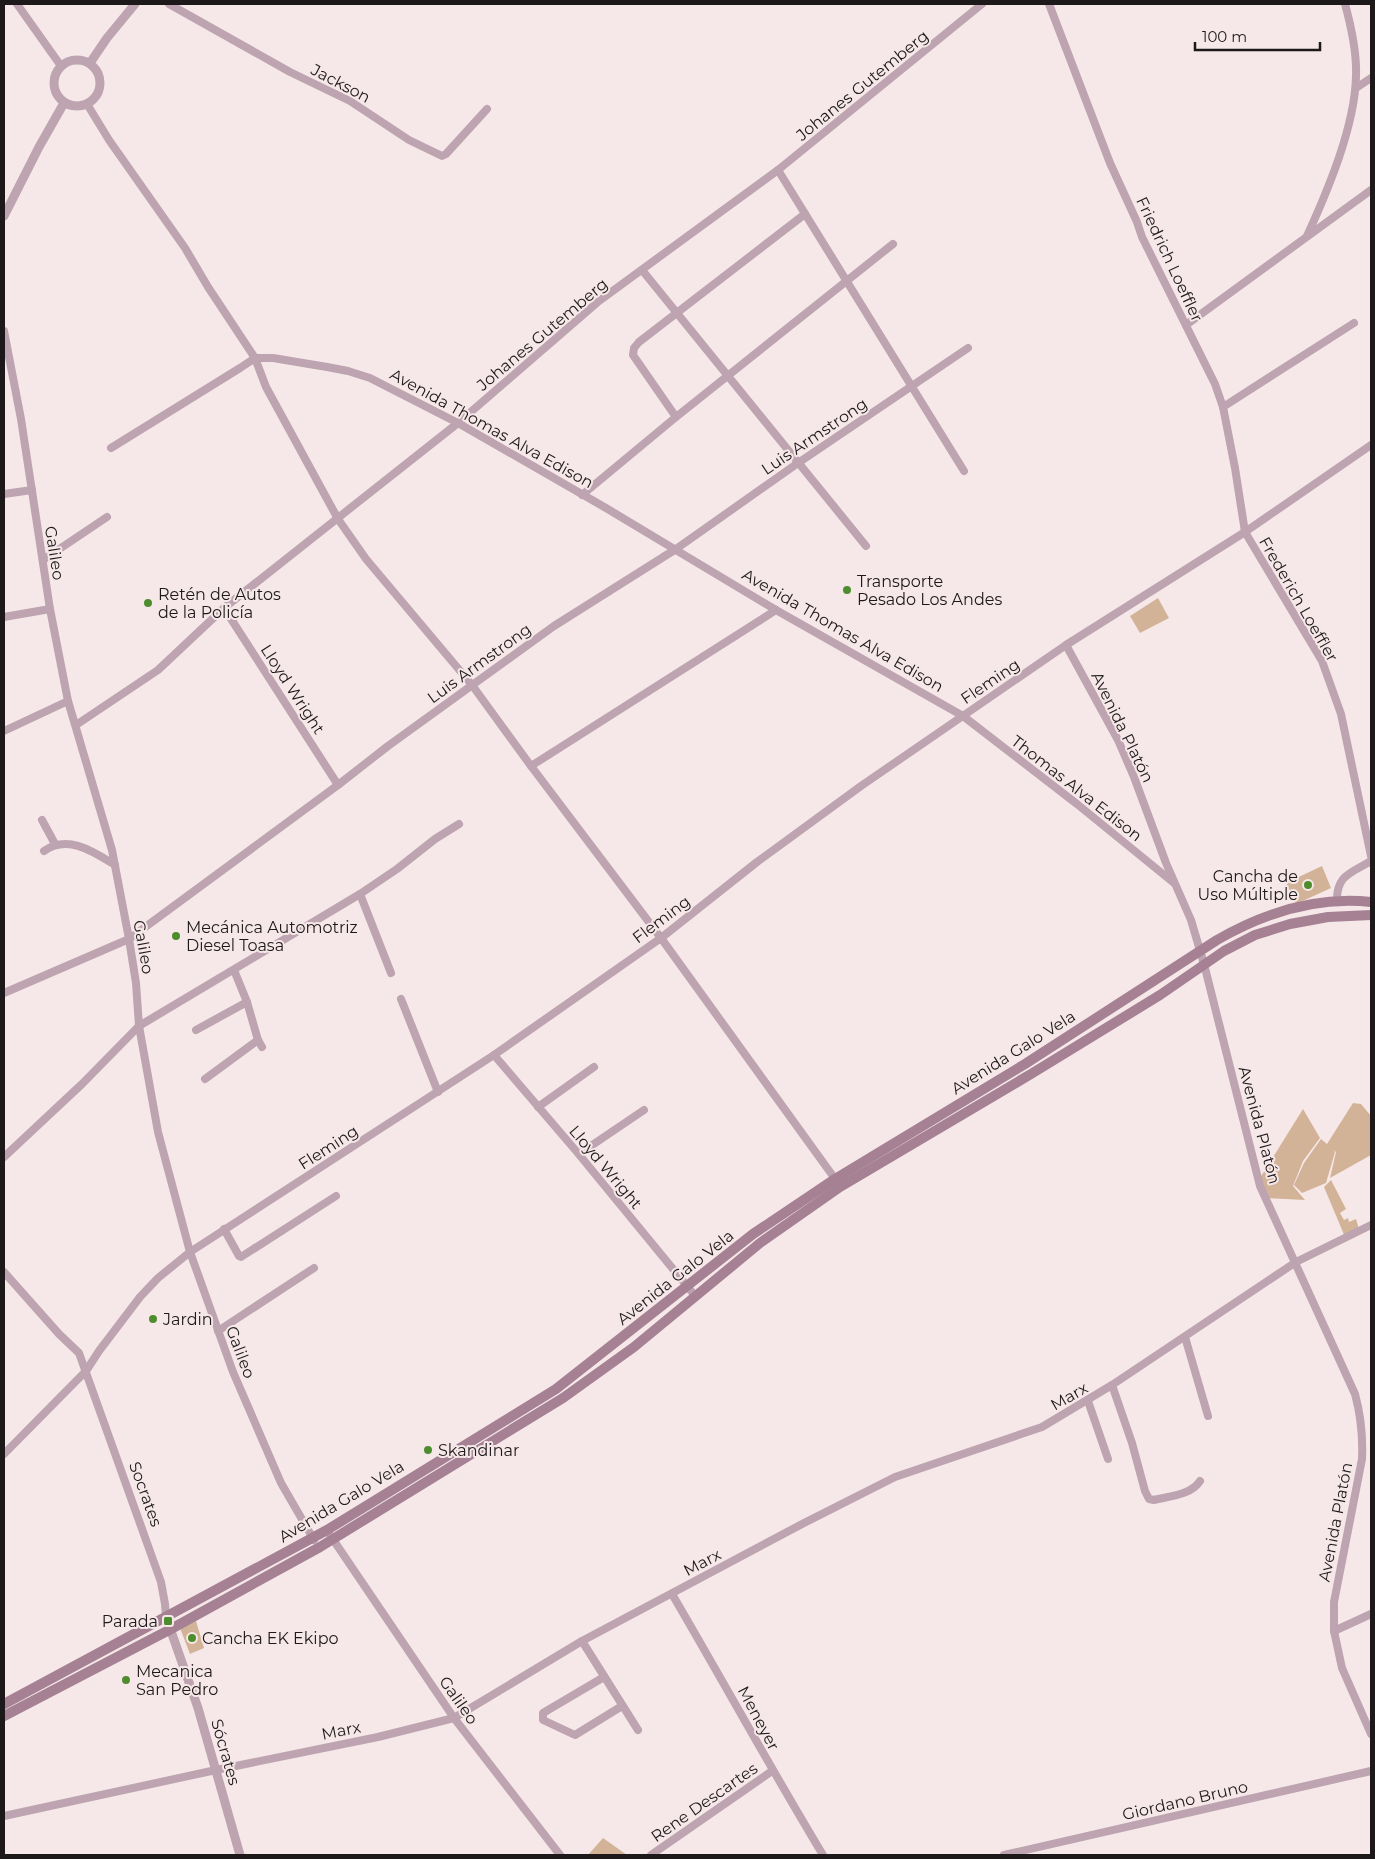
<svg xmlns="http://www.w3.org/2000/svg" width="1375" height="1859" viewBox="0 0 1375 1859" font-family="Montserrat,sans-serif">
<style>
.green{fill:#d3b398}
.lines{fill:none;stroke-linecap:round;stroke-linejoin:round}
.minor{stroke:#bda4b0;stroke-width:8}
.tertiary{stroke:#bda4b0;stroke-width:9}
.secondary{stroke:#a58193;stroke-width:10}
.poi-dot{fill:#4d8d2e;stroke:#f6e8e9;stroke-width:2}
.labels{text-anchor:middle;stroke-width:4;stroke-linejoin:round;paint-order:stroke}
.street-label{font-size:16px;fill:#1d1819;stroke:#f6e8e9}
.poi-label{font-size:16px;fill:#1d1819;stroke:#f6e8e9;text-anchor:start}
</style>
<rect width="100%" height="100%" fill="#f6e8e9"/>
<!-- green -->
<g class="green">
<polygon points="1158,598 1169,618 1140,633 1130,616"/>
<polygon points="1322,866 1331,888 1296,904 1286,883"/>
<polygon points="1353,1103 1361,1104 1371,1116 1371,1155 1330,1178 1336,1152 1333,1150 1335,1152 1326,1183 1302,1193 1294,1185 1304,1163 1321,1139 1327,1144"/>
<polygon points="1303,1109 1320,1138 1303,1161 1293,1186 1305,1200 1267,1198 1260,1178"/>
<polygon points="1331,1180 1346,1209 1340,1213 1344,1220 1348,1218 1349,1222 1356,1219 1359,1229 1345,1237 1324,1187"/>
<polygon points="196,1621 204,1648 190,1654 180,1628"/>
<polygon points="603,1838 627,1855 588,1855"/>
</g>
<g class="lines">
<!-- minor -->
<g class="minor">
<polyline points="17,4 61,66"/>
<polyline points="169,4 290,72 350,101 409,140 442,156 446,154 487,109"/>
<polyline points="1049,4 1110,163 1137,222 1142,237 1215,384 1223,407 1235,468 1245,532 1322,661 1341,714 1371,856"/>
<polyline points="1356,88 1371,78"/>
<polyline points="87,104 109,140 185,248 208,287 255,358 273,358 327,367 348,371 370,378 458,423 606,508 776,610 963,716 1077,804 1174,883"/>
<polyline points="778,170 964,471"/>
<path d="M1307,236c21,-46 48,-110 49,-160 1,-24 -5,-50 -11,-72"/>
<polyline points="642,270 866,546"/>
<polyline points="1186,325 1371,190"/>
<polyline points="4,331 21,419 50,609 68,701 112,850 129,939 136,983 139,1026 158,1132 190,1252 233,1372 281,1483 314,1540"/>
<polyline points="1223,407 1354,323"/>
<polyline points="676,417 633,355 634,348 639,342 805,214"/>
<polyline points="111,448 240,368 255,358 266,387 338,519 366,559 472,685 531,766 661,938 838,1183"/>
<polyline points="4,494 32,490"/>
<polyline points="582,495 676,417 893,244"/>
<polyline points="43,560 107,517"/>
<polyline points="224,608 338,785"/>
<polyline points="4,617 50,609"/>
<path d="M1066,645l52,95 16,37 32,86 25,57 13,44 56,222 95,208c6,22 8,42 7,65l-28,143v29l8,37 29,66"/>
<polyline points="76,725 158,670 224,608 458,423 599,301 778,170 982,4"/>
<polyline points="4,731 68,701"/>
<polyline points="531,766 776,610"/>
<polyline points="42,820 55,844"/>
<path d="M44,851c24,-17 50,1 71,14"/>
<polyline points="360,894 391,973"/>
<path d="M1337,902c-1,-27 14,-29 34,-41"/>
<polyline points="234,970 247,1002 258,1040 262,1047"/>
<polyline points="4,993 129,939 338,785 388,746 554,626 676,549 798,463 968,348"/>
<polyline points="401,999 438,1092"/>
<polyline points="196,1030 247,1002"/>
<polyline points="494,1055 577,1152 696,1297"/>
<polyline points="205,1079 258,1040"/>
<polyline points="538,1107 594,1067"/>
<polyline points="579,1154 644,1110"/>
<polyline points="4,1157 82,1084 139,1026 360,894 397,869 435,839 459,824"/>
<polyline points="224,1229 239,1256 241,1257 336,1196"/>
<polyline points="4,1272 59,1334 79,1353 161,1582 165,1604 166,1617"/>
<polyline points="218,1331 314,1268"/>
<polyline points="1185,1337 1208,1416"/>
<path d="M1112,1385l20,58 13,48 4,8 5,1c16,-4 37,-5 46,-19"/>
<polyline points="1088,1401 1108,1459"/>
<polyline points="4,1454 86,1371 99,1351 140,1297 158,1278 190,1252 494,1055 661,938 757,862 861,786 1066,645 1245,532 1371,445"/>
<polyline points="330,1535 454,1718 560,1855"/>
<path d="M672,1594c51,87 99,175 151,261"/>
<polyline points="1334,1631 1371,1614"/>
<polyline points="582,1641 638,1730"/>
<polyline points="604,1677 543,1713 543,1720 575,1735 622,1706"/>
<polyline points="4,1816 216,1770 378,1737 454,1718 582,1641 804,1523 895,1477 1042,1427 1112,1385 1296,1262 1371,1225"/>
<polyline points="651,1855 772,1771"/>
<polyline points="1004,1855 1371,1771"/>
</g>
<!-- tertiary -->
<g class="tertiary">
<circle cx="77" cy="83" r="23"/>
<polyline points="90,63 107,38 135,4"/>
<polyline points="4,216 39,147 64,103"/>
<polyline points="166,1617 198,1708 240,1855"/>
</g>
<!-- secondary -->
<g class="secondary">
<path d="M4,1704l323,-174 229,-141 197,-155 82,-55 190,-115 192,-124c47,-27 99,-44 154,-38"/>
<polyline points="4,1716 171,1629 320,1547 563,1398 634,1347 760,1243 840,1187 1031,1074 1160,995 1224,951 1255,935 1290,924 1328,917 1371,915"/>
</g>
</g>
<!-- markers -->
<g class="poi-dot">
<circle cx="847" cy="590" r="5"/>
<circle cx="148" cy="603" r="5"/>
<circle cx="1308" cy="885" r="5"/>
<circle cx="176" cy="936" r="5"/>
<circle cx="153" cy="1319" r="5"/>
<circle cx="428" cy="1450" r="5"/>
<rect x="163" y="1616" width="10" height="10" rx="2.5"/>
<circle cx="192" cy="1638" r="5"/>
<circle cx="126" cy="1680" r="5"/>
</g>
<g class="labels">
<!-- street labels -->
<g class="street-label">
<text transform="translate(341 83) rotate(28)" y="6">Jackson</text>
<text transform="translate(862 85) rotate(-39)" y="6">Johanes Gutemberg</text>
<text transform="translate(1170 259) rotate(65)" y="6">Friedrich Loeffler</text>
<text transform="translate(542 334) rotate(-40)" y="6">Johanes Gutemberg</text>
<text transform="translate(492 428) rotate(29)" y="6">Avenida Thomas Alva Edison</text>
<text transform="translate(814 436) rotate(-34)" y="6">Luis Armstrong</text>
<text transform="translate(55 553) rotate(81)" y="6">Galileo</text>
<text transform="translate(1299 599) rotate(60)" y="6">Frederich Loeffler</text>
<text transform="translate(843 630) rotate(30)" y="6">Avenida Thomas Alva Edison</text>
<text transform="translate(479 663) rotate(-36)" y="6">Luis Armstrong</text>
<text transform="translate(990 681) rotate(-34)" y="6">Fleming</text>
<text transform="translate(293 689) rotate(57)" y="6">Lloyd Wright</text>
<text transform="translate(1123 727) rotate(64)" y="6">Avenida Platón</text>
<text transform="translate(1077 788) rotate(38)" y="6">Thomas Alva Edison</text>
<text transform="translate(661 919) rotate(-37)" y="6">Fleming</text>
<text transform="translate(144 947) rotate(80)" y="6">Galileo</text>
<text transform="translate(1013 1052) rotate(-32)" y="6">Avenida Galo Vela</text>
<text transform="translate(1260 1125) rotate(75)" y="6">Avenida Platón</text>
<text transform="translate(328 1147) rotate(-33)" y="6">Fleming</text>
<text transform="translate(606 1167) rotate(50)" y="6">Lloyd Wright</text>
<text transform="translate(675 1277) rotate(-38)" y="6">Avenida Galo Vela</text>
<text transform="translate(241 1352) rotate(69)" y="6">Galileo</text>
<text transform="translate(1069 1396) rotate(-30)" y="6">Marx</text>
<text transform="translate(146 1494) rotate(70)" y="6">Socrates</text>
<text transform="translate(341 1501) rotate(-31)" y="6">Avenida Galo Vela</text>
<text transform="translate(1335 1522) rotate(-79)" y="6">Avenida Platón</text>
<text transform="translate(702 1562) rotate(-28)" y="6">Marx</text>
<text transform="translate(459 1700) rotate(55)" y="6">Galileo</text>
<text transform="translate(759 1718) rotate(62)" y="6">Meneyer</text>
<text transform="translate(341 1730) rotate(-11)" y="6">Marx</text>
<text transform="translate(226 1752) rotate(74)" y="6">Sócrates</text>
<text transform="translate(1185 1800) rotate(-13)" y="6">Giordano Bruno</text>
<text transform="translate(704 1802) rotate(-35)" y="6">Rene Descartes</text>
</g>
<!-- poi labels -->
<g class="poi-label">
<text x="857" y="587">Transporte<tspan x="857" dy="18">Pesado Los Andes</tspan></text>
<text x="158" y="600">Retén de Autos<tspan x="158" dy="18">de la Policía</tspan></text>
<text x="1298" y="882" text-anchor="end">Cancha de<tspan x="1298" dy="18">Uso Múltiple</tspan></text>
<text x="186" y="933">Mecánica Automotriz<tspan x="186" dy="18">Diesel Toasa</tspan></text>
<text x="163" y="1325">Jardin</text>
<text x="438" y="1456">Skandinar</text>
<text x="158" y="1627" text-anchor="end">Parada</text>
<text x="202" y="1644">Cancha EK Ekipo</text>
<text x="136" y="1677">Mecanica<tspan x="136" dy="18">San Pedro</tspan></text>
</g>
</g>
<!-- border -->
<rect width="1375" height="1859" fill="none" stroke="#1d1819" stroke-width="10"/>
<!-- scale -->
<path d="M1195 42v8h125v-8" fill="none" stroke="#1d1819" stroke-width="2.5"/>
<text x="1202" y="42" font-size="15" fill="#1d1819" stroke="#f6e8e9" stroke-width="4" paint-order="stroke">100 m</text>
</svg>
